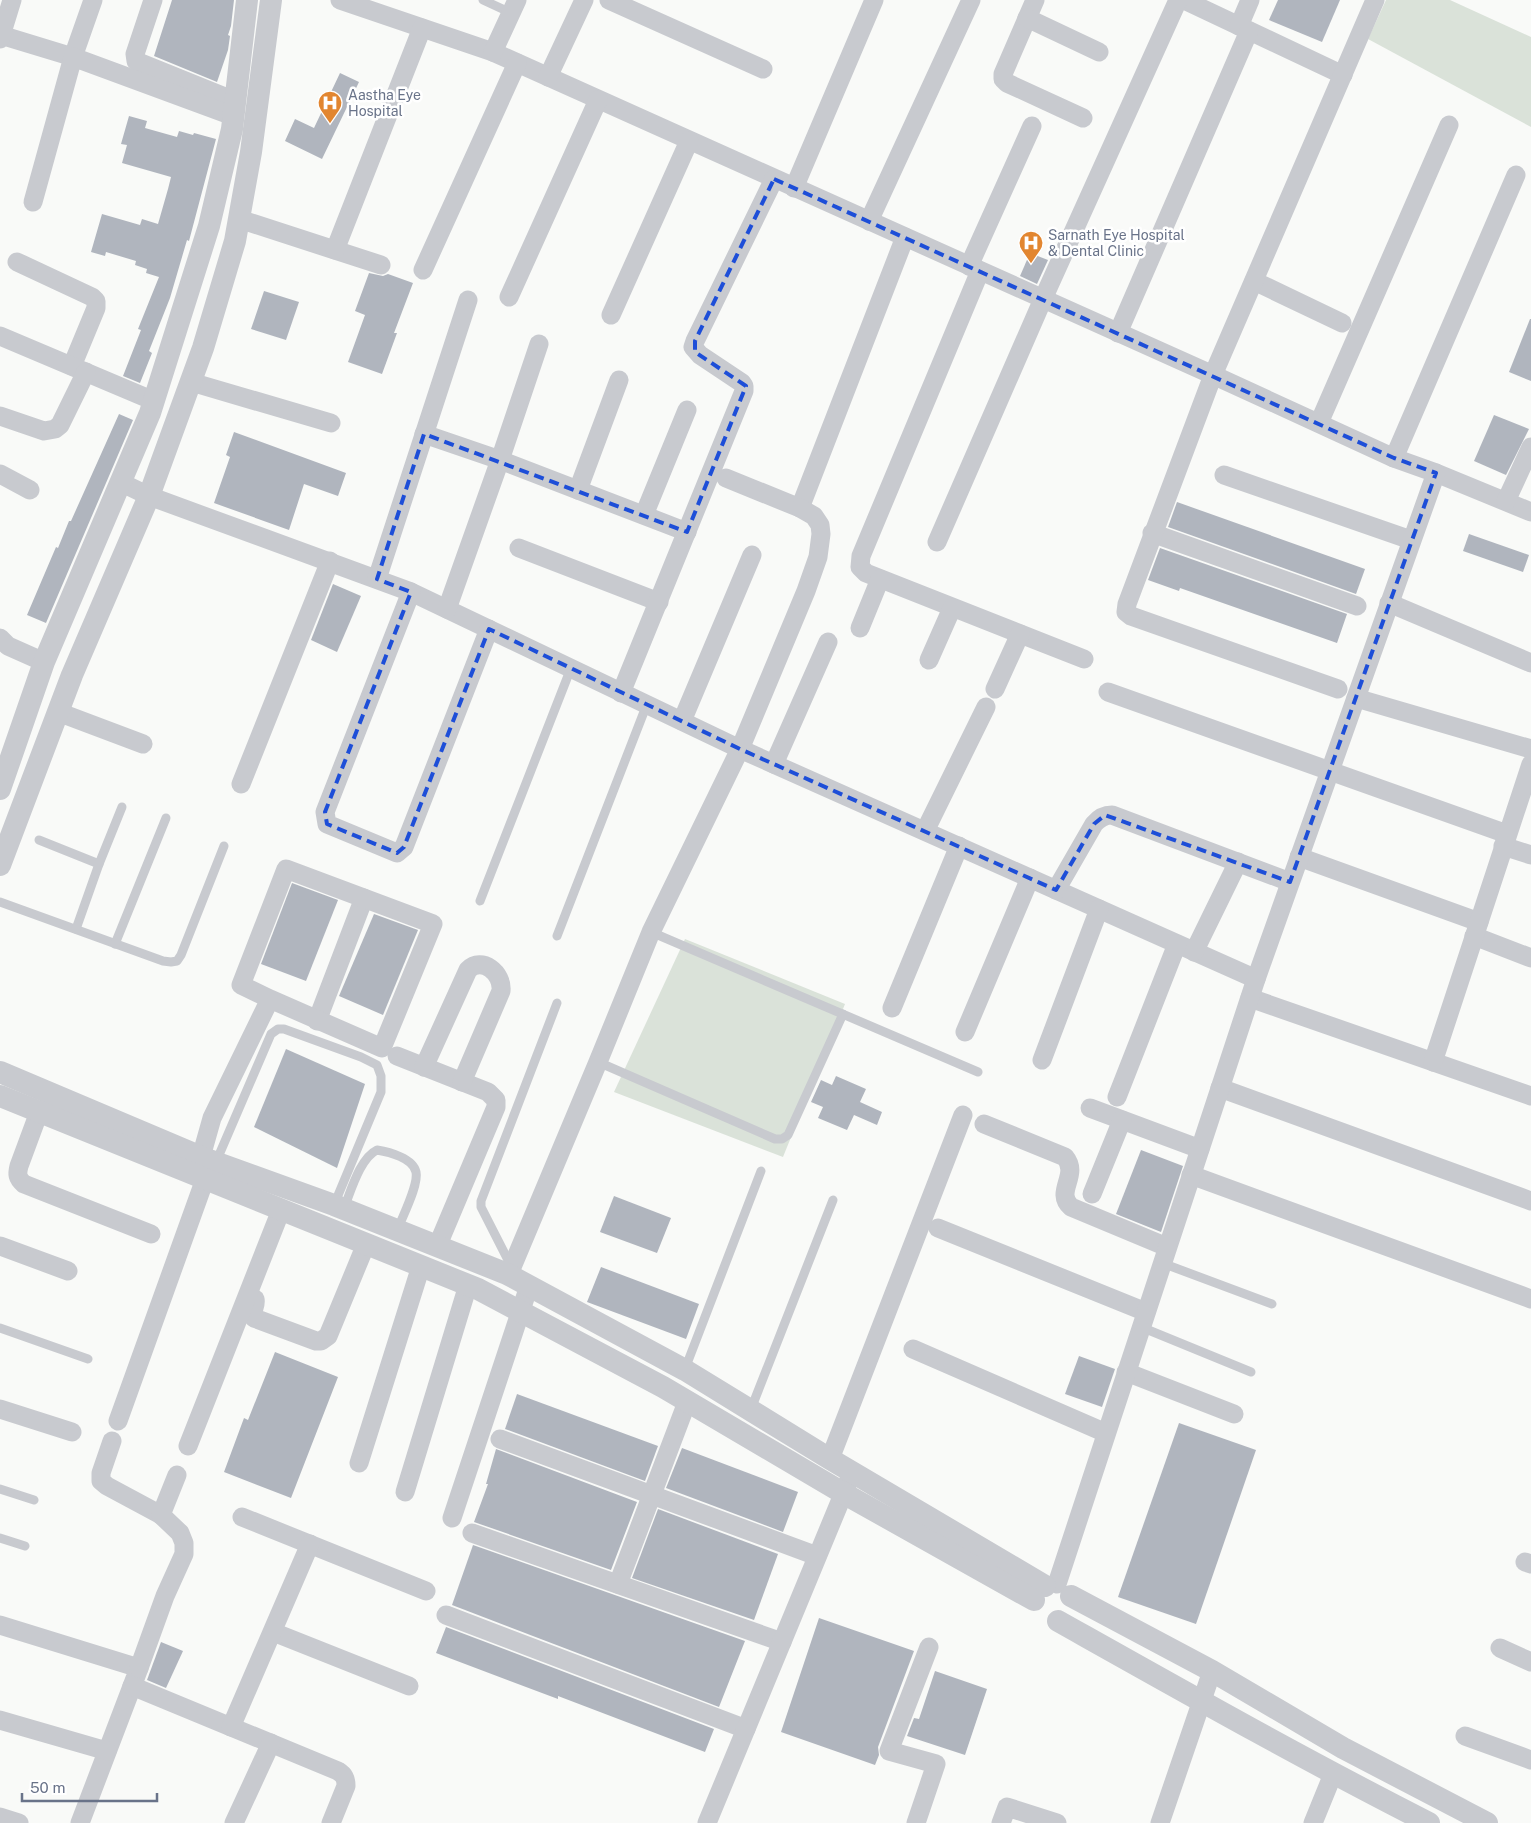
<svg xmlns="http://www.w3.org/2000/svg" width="1531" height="1823" viewBox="0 0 1531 1823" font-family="'Public Sans',sans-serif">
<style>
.green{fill:#dae2d9}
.building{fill:#b0b5be}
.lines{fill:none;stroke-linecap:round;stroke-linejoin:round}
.service{stroke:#c8cacf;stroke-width:9}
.minor{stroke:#c8cacf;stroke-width:19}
.tertiary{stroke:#c8cacf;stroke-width:22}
.marked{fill:none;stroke:#1d4ed8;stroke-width:4;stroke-dasharray:10 6;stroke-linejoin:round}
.labels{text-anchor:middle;stroke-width:5;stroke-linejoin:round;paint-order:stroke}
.poi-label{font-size:14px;fill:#697389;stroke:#fff;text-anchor:start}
</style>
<rect width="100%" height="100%" fill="#f9faf8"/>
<!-- green -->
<g class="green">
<polygon points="1386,0 1450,0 1531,37 1531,127 1368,39"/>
<polygon points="685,939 845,1004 783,1157 614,1092"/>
</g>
<!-- building -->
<g class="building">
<polygon points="172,0 234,0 231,26 228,35 230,36 228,50 217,82 154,56"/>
<polygon points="1278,0 1340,0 1322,42 1269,20"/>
<polygon points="340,73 359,82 322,159 285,141 295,119 314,128"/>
<polygon points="129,116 147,121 145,128 177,137 179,131 193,135 194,133 216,139 189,241 187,240 170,298 149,351 152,353 140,383 123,376 141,330 138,329 159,277 146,273 147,269 135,265 136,261 106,252 105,256 91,252 102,214 140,225 142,219 158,224 168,189 171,177 122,163 127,145 121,144"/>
<polygon points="1030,253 1048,260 1037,284 1020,276"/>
<polygon points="369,273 383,276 388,274 413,283 394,333 397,333 382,374 348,362 365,315 355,311"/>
<polygon points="264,291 299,302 286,340 251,329"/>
<polygon points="1530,319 1531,319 1531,381 1509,372"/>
<polygon points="119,414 133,420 46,623 27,615 56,547 58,548 69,521 71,521"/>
<polygon points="1494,415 1529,429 1506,475 1474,461"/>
<polygon points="234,432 346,473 338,496 304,484 289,530 214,503 230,457 226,455"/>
<polygon points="1177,502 1365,569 1356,594 1168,527"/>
<polygon points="1469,534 1529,555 1523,572 1463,551"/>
<polygon points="1160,548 1347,614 1337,643 1180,588 1179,591 1148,580"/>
<polygon points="333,584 361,596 337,652 311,640"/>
<polygon points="292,883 338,900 306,981 261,964"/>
<polygon points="374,914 418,930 383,1015 339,996"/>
<polygon points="286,1049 365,1084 337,1168 254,1127"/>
<polygon points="836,1076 866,1089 860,1102 882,1112 877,1125 854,1115 847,1130 818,1118 823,1107 811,1102 821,1080 832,1085"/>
<polygon points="1141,1150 1183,1166 1161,1232 1116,1214"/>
<polygon points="614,1196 671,1218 657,1253 600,1232"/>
<polygon points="601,1267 699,1304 686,1339 587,1302"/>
<polygon points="275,1352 338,1377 291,1498 224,1472 244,1418 248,1420"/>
<polygon points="1079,1356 1115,1369 1102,1407 1065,1394"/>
<polygon points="517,1394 658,1446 645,1481 505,1429"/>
<polygon points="1179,1423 1256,1450 1196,1624 1118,1597"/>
<polygon points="682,1448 798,1492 783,1532 666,1488"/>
<polygon points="496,1449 637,1502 611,1570 474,1522 488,1484 486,1484"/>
<polygon points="658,1509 778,1554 754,1620 632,1578"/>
<polygon points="473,1545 745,1641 719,1707 452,1605"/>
<polygon points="819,1618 914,1651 878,1747 879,1755 875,1765 781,1732"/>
<polygon points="446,1627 714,1729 705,1752 558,1696 558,1699 436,1653"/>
<polygon points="161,1642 183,1651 166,1688 147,1680"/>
<polygon points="935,1671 987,1689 965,1755 907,1736 914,1718 919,1719"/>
</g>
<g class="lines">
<!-- service -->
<g class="service">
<polyline points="483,0 511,13"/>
<polyline points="39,840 99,864"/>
<polyline points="480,901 571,668"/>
<polyline points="0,902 163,961 171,962 177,961 181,955 224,846"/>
<polyline points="76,929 99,864 122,807"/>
<polyline points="651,932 978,1072"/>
<polyline points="557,936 647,704"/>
<polyline points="115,944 166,818"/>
<polyline points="598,1062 775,1139 782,1139 788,1135 843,1014"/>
<polyline points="216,1162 271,1034 278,1029 284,1029 361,1057 377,1065 381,1076 381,1092 334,1205"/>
<path d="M344,1208c7,-17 16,-50 33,-58 12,2 36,8 39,22 3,13 -14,45 -19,59"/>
<polyline points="1162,1263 1272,1304"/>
<polyline points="511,1266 481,1207 481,1201 557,1003"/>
<polyline points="1141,1327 1251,1372"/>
<polyline points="0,1328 88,1359"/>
<polyline points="685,1369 761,1171"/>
<polyline points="751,1409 833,1200"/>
<polyline points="0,1489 34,1500"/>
<polyline points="0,1538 25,1546"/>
</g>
<!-- minor -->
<g class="minor">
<polyline points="153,0 135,54 136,61 235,101"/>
<polyline points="340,0 493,52 1213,375 1394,458 1436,473 1531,512"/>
<polyline points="609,0 763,69"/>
<polyline points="1035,0 1003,74 1003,79 1007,83 1083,118"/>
<polyline points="1184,0 1343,75"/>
<polyline points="1027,18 1099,52"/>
<polyline points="1239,26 1250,0"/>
<polyline points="1,35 73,57 93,0"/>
<polyline points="0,39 12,0"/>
<polyline points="493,52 517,0"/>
<polyline points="548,77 584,0"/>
<polyline points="794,188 874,0"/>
<polyline points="33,202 73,57 233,116"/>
<polyline points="239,219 381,265"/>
<polyline points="869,221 971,0"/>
<polyline points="335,250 422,28"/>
<polyline points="17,262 92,297 96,301 96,308 72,366"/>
<polyline points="969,266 1032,126"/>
<polyline points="423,270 517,63"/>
<polyline points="980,271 861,556 860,567 866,573 1084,659"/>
<polyline points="1254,281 1342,323"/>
<polyline points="509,297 598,100"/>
<polyline points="611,315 689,141"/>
<polyline points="1118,333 1249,31"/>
<polyline points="0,336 154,401"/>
<polyline points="191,382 331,423"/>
<polyline points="0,416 44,431 55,429 60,425 86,372"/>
<polyline points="1319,423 1449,125"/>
<polyline points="424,434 500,460 687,532"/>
<polyline points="1394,458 1516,175"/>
<polyline points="0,474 30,490"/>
<polyline points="1224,475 1411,540"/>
<polyline points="726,478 800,508 905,237"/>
<polyline points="120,482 149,496 411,592 740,749 1256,979"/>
<polyline points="578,490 619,380"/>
<polyline points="1506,501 1531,447"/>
<polyline points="644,515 687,410"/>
<polyline points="1152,533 1357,606"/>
<polyline points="937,542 1043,299 1178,0"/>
<polyline points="519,548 659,602"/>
<polyline points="377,579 468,300"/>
<polyline points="411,592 325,812 327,824 397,853 404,847 489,629"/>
<polyline points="1389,603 1531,663"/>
<polyline points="447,609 500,460 539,344"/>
<polyline points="860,628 880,579"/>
<polyline points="0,638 8,646 44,662"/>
<polyline points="929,660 952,608"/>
<polyline points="995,689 1020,634"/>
<polyline points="1338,689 1131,616 1126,612 1127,604 1213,375 1375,0"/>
<polyline points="1108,692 1507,834"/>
<polyline points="621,693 744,391 744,386 742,383 700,355 693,347 695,341 774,179"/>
<polyline points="1356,698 1531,749"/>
<polyline points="58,712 143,744"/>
<polyline points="682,721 752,555"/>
<polyline points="774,764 828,642"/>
<polyline points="241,784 330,561"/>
<polyline points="925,831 986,707"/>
<polyline points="1503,846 1531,855"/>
<polyline points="1299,857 1479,922"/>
<path d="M1056,890l38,-66c5,-6 10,-9 18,-9l178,67"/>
<polyline points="1474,936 1531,958"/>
<polyline points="1194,952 1238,862"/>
<polyline points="1250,998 1531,1096"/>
<polyline points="892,1008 959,846"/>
<polyline points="317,1021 364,898"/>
<polyline points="965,1032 1030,878"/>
<polyline points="397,1056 488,1092 496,1100 496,1107 437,1247"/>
<polyline points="1042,1060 1099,909"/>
<polyline points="1433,1062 1531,764"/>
<path d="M424,1067l44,-97c14,-14 35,3 33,21l-39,91"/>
<polyline points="1220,1088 1531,1201"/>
<polyline points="1117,1097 1177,944"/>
<polyline points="1090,1108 1200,1149"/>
<path d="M39,1112l-20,54c-2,8 -2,12 5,18l127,50"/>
<path d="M984,1124l81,33c15,18 -11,35 6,50l96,40"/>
<polyline points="201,1157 212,1118 270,999 382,1048 433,924 286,869 241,985 270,999"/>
<polyline points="1191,1175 1531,1299"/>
<polyline points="1092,1194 1122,1120"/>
<polyline points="938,1228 1146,1312"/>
<polyline points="0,1246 68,1271"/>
<polyline points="507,1274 512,1267 598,1062 651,932 740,749 806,591 818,557 821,534 820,525 814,516 800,508"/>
<path d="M249,1296l6,3c2,7 -5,13 -1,19l62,23h5l7,-5 38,-92"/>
<polyline points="913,1349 1106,1433"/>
<polyline points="1126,1372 1234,1414"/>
<polyline points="0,1409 72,1432"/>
<polyline points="118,1421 205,1179"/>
<polyline points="500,1439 817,1556"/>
<polyline points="112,1441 101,1473 101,1481 107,1486 161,1515"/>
<polyline points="188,1446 281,1210"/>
<polyline points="830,1459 963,1115"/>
<polyline points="359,1463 421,1266"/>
<polyline points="405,1492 468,1285"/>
<polyline points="242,1517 426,1591"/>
<polyline points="452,1518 529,1286"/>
<polyline points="472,1533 782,1642"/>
<polyline points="1525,1562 1531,1564"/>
<polyline points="618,1584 687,1402"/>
<polyline points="1057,1584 1256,979 1436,473"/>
<polyline points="446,1615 746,1729"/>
<polyline points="0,1625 139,1668 80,1823"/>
<polyline points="273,1632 409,1686"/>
<polyline points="1500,1648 1531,1662"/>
<polyline points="139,1668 165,1596 184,1554 184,1543 180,1533 161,1515 177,1475"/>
<path d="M132,1686l206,85c6,4 8,7 8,15l-15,37"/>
<polyline points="0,1720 107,1751"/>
<polyline points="231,1727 310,1544"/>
<polyline points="1465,1736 1531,1760"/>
<polyline points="0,1817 19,1823"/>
<polyline points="234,1823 271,1743"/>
<polyline points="707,1823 849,1480"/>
<polyline points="916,1823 936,1764 889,1751 929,1647"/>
<polyline points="1001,1823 1007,1807 1057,1823"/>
<polyline points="1160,1823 1212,1671"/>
<polyline points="1313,1823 1333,1774"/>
</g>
<!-- tertiary -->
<g class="tertiary">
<polyline points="0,789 44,662 150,413 209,226 232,129 247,0"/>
<polyline points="0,865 72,675 149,496 203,348 235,241 251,152 271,0"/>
<polyline points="0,1072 201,1157 334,1205 507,1274 685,1370 830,1459 1045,1586"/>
<polyline points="0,1096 478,1289 663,1387 843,1493 1034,1600"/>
<polyline points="1071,1596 1212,1671 1343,1748 1487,1823"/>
<path d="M1058,1621c123,69 245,138 371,202"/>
</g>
</g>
<!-- marked area -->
<path class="marked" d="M774,179l620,279 42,15 -146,409 -185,-67 -11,9 -38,66 -316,-141 -251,-120 -85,218 -7,6 -70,-29 -2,-12 86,-220 -34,-13 47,-145 263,98 59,-146 -51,-34v-11z"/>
<!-- icons -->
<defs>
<symbol id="hospital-pin" viewBox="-11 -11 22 30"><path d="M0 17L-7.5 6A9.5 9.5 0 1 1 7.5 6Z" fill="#e28630" stroke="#fff"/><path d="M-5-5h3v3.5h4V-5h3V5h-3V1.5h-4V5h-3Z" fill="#fff"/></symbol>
</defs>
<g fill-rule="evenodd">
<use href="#hospital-pin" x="316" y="89" width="28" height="38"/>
<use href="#hospital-pin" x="1017" y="229" width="28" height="38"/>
</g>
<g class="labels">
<!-- poi labels -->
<g class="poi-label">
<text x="348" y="100">Aastha Eye<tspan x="348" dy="16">Hospital</tspan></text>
<text x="1048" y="240">Sarnath Eye Hospital<tspan x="1048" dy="16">&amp; Dental Clinic</tspan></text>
</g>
</g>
<!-- scale -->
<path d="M22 1793v8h135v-8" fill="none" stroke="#697389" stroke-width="2.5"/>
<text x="30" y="1793" font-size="15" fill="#697389" stroke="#ffffff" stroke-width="4" paint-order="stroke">50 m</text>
</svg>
